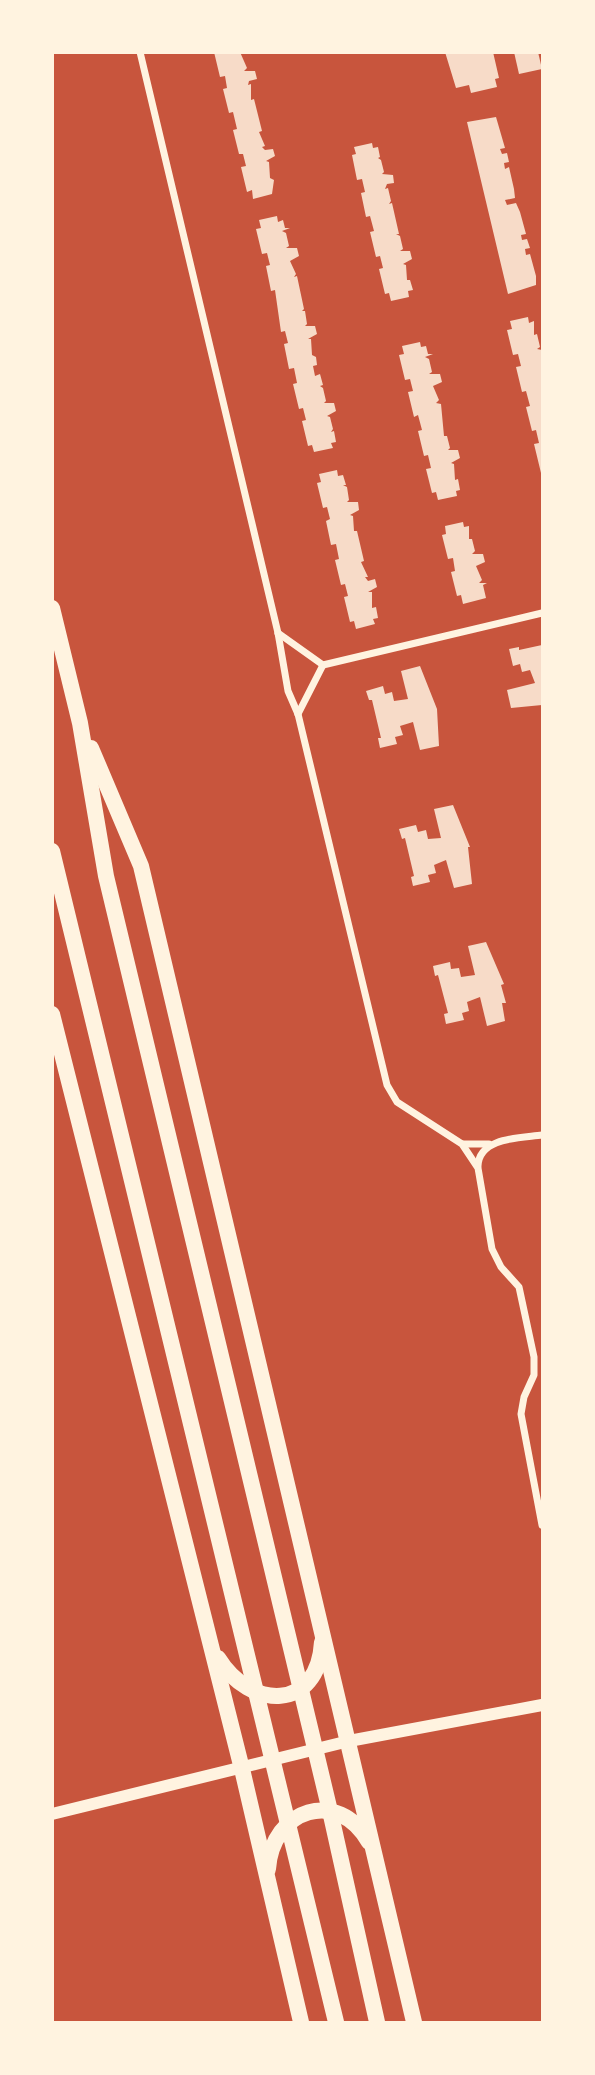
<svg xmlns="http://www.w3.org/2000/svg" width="595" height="2075" viewBox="0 0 595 2075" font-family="Rubik,sans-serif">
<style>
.building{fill:#f7dbc8}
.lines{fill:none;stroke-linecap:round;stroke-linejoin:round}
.minor{stroke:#fff3e0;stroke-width:7}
.tertiary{stroke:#fff3e0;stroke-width:12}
.primary{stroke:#fff3e0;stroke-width:16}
</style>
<rect width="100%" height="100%" fill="#c8553d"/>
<!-- building -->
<g class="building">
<polygon points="214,52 240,52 247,68 244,71 255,71 257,79 249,81 248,85 251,84 251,100 254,99 262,131 259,132 265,146 262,147 265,150 273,149 275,156 266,161 269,162 270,178 274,180 272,194 253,199 252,190 247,192 241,167 246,166 243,154 239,154 233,130 237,129 233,112 229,113 223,89 227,88 225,76 220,77"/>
<polygon points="445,52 493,52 499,78 495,79 497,87 471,93 469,85 456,88"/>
<polygon points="514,52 538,52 542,69 519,74"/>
<polygon points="496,117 505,148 500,149 502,154 507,153 509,162 504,163 505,169 509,167 514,189 515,198 505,200 507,205 516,203 520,212 526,234 521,235 522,240 527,239 530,248 525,249 526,255 530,254 536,276 536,285 508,294 467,122"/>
<polygon points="372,143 373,148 378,147 380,157 378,158 381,160 384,172 382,174 393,175 394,183 387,184 385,189 388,188 391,201 389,204 392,203 399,234 396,234 400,236 403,249 400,251 410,251 412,259 403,264 406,265 407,280 410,280 413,290 408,291 409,297 391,301 389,293 385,294 379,269 383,268 380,256 376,257 370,232 374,231 370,216 366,217 361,193 365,192 362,179 357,180 352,155 356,154 354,147"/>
<polygon points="277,216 278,222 283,220 285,228 290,228 282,231 286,233 289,246 286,248 297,248 299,256 290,261 296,274 294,277 297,276 304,309 302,311 305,311 307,324 305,326 315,326 317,334 308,339 311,339 312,355 316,357 317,365 313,366 315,376 320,374 323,385 320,386 323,388 326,401 324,403 334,403 336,411 327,416 330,417 333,429 331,432 334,431 336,442 331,443 333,448 314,452 312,445 308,446 302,421 306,420 303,408 299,409 293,384 297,383 294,368 289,369 284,344 288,343 285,331 281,332 275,290 271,291 266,266 270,265 267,253 262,254 256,229 261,228 259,220"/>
<polygon points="528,317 529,323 534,321 534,335 537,334 540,347 537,349 542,350 541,473 534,444 539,443 536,430 532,431 526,407 530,406 526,391 522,392 516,367 521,366 518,354 513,355 507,330 512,329 510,321"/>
<polygon points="420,342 421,347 426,346 428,354 433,354 425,357 429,359 432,372 429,374 440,374 442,382 433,386 439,400 436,403 441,404 444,436 447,436 450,448 448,450 458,450 460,458 451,463 454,464 455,480 458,479 460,490 456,491 457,496 438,500 436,492 432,493 426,469 431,468 428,455 424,456 418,431 422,430 418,415 414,417 408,392 413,391 410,379 405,380 399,355 404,354 402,346"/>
<polygon points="337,470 338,476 343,475 346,485 343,485 347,487 349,500 347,502 358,502 359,510 350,515 353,516 354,531 357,531 364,561 361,562 368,577 365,577 368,581 375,579 377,587 368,592 372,592 372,608 376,607 378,618 373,619 375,624 356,629 354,621 350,622 344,597 348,596 345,584 341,585 335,560 339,559 336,544 331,545 326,521 330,519 327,507 323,508 317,483 321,482 319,474"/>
<polygon points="463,522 464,527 469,526 469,539 472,539 475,551 472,554 483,554 485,562 476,566 482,580 479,583 487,583 483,585 486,598 463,604 461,595 457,596 451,572 455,571 453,558 448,559 442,535 446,534 445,526"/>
<polygon points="542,645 542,705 511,708 507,690 535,683 530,670 522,672 520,664 513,666 509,649 519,647 519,650"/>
<polygon points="420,666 437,709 439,746 420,750 413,722 400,726 403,735 395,737 397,744 380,748 378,738 381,738 372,700 369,700 366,691 383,686 385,694 392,692 394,701 408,699 401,671"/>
<polygon points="453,805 470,847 468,847 472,884 454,888 446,860 434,865 436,873 428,875 430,882 413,886 411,877 414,876 405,838 402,839 399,829 416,825 418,832 426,830 428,839 441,838 434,809"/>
<polygon points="486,942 504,984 501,985 506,1003 502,1003 505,1021 487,1026 480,997 467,1002 469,1011 462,1013 464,1020 446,1024 444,1014 448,1013 438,975 435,976 433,966 450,962 451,969 459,968 461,977 475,975 468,946"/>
</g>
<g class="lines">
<!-- minor -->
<g class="minor">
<polyline points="140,52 278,633 288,691 298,714 387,1085 397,1102 462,1144 478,1168 492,1249 501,1267 519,1287 534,1357 534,1375 524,1397 521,1414 542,1525"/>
<polyline points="278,633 323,665 542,613"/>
<polyline points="298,714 323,665"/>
<polyline points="463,1144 489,1144"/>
<path d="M478,1166c1,-29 43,-28 64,-31"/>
</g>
<!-- tertiary -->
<polyline class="tertiary" points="52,1814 349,1741 542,1705"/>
<!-- primary -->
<g class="primary">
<polyline points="52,608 80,723 106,876 330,1811 377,2022"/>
<polyline points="91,748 141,866 414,2022"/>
<polyline points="52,851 336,2022"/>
<polyline points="52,1014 242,1769 301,2022"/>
<path d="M218,1658c32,52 100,54 104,-16"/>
<path d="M268,1869c4,-60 70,-82 101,-27"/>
</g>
</g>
<!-- border -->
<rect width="595" height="2075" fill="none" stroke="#fff3e0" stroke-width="108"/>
</svg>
